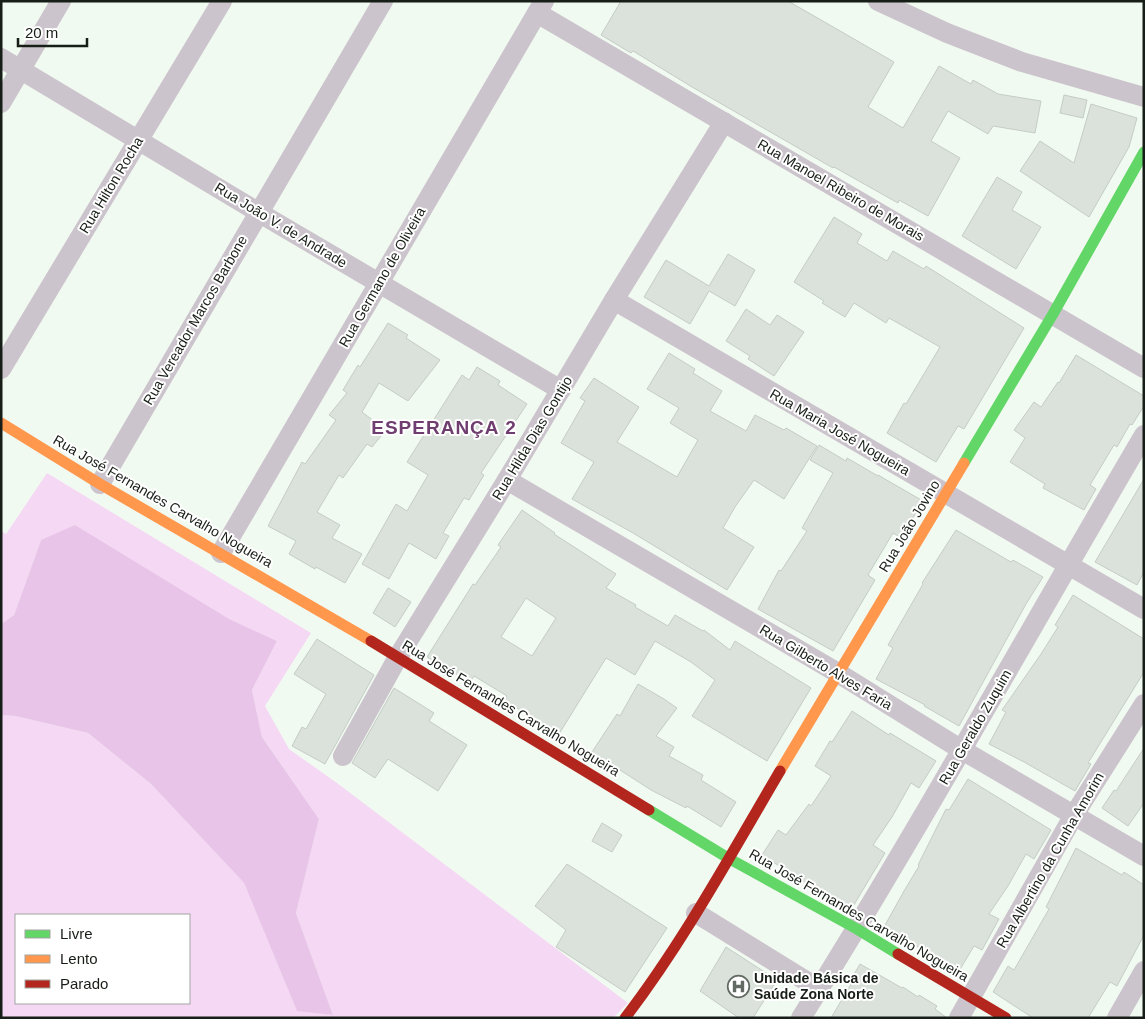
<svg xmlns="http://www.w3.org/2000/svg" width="1145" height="1019" viewBox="0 0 1145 1019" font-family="Arial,sans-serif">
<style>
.green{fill:#f5d9f4;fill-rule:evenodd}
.forest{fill:#e8c5e8}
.building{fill:#dbe2db;stroke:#c5ccc5;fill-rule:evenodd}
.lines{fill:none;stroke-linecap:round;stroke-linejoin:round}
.street{stroke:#ccc4cc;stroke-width:20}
.fast{stroke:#63d668;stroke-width:11}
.slow{stroke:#ff974d;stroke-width:11}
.jam{stroke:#b3261e;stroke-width:11}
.labels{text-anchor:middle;stroke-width:4;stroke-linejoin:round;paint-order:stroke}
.street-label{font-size:14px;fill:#171d17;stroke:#fff}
.poi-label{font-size:14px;font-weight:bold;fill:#171d17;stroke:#fff;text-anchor:start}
.district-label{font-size:19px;font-weight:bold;letter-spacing:1px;fill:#6f3d6f;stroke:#fff}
</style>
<rect width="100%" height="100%" fill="#f1faf1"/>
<!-- green -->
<path class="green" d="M47,473l264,160 -46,73 24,43 48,34 291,220 -15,15h-612v-303l14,1 73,17 63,51 93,99 53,127 36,5 -37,-102 23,-94 -57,-82 -10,-47 25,-49 -236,-101 -27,75 -13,9v-93l5,3zM16,915h173v88h-173z"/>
<!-- forest -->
<polygon class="forest" points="75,525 229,619 277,641 252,690 262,737 319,819 296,913 333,1015 297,1011 244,883 151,784 88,733 15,716 1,715 1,624 14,615 41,540"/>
<!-- building -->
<g class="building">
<polygon points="621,1 788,1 894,62 868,107 903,128 939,66 971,84 973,80 998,94 1041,101 1035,133 993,126 988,134 948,111 931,141 960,158 928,216 899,200 898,203 834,167 833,168 692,87 633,51 631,53 601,35"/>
<polygon points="1064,95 1087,100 1083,118 1060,113"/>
<polygon points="1091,104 1137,118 1129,147 1089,217 1020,171 1040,141 1074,163"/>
<polygon points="997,177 1022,192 1012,210 1041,227 1016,269 962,236"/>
<polygon points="834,217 862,234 857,243 887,261 893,251 924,269 926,266 1024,328 964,429 958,426 936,462 887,433 904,403 906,404 940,347 889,318 886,323 854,303 845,317 822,303 824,301 794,282"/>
<polygon points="728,254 755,270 735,306 709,291 690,324 644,297 666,260 709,286"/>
<polygon points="746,309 770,325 777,315 804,332 774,376 748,359 750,356 726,341"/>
<polygon points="388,323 408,335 406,338 440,360 408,401 379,383 362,412 386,430 372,447 367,444 343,478 339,475 317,512 340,525 332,538 362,554 345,583 316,567 315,569 289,554 296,541 268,526 302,462 305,464 336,420 329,415 347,393 343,390 358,365 360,367"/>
<polygon points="669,353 695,369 693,373 722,391 710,411 746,431 755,415 784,430 786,428 817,446 784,499 754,480 735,507 723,528 754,547 727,590 633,533 572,499 594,462 561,443 585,401 580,398 594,378 639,407 617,442 677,477 698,440 670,423 679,408 647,389"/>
<polygon points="1076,355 1144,396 1144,406 1132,425 1130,424 1117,447 1114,445 1090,485 1096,489 1084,510 1043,488 1045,484 1010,462 1025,438 1014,430 1034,402 1041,407 1058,382 1059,383"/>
<polygon points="477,367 500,381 498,385 527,404 481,473 484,475 469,500 464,498 443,533 449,536 436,559 409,543 389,579 362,564 396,504 407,511 428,475 407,462 462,375 469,380"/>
<polygon points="819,445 846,461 847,458 878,476 878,475 923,501 901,538 893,533 868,575 875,580 833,651 758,609 779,570 781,571 807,531 802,528 833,473 810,460"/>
<polygon points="1144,479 1144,572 1137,585 1095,562"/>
<path d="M522,510l33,23 -1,1 62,40 -10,14 30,17 -1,2 33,19 7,-11 28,16 1,-1 26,20 5,-9 76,47 -44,73 -75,-45 23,-36 -24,-18 -36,-21 -20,34 -29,-17 -47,76 -55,-34 3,-4 -33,-20 -4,6 -43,-25 46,-73 2,1 26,-38 -3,-2zM526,598l30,20 -24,38 -31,-19z"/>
<polygon points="956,530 1011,562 1013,560 1043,577 1026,604 959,726 924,706 925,705 876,679 893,648 888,645 923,584 922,583"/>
<polygon points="388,588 411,602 395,627 373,613"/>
<polygon points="1073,595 1144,639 1144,672 1088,763 1091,764 1075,791 1024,762 989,744 1006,712 1002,710 1041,654 1058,627 1055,625"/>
<polygon points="317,639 374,675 325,764 292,746 302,727 306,729 326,694 294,674"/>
<polygon points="638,684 664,699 677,708 656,736 674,747 669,756 703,775 701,780 736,802 721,827 687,806 686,808 651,790 592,752 617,714 620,716"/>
<polygon points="394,688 434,713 429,721 467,745 438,791 388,759 375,778 352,763"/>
<polygon points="852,711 889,735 890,733 936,761 919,788 911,783 892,817 873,845 885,853 852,908 811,886 762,855 778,830 786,835 809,804 811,806 831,776 815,766 830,741 832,742"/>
<polygon points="1144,748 1144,803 1128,826 1102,808 1114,790 1116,791"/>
<polygon points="968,779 1051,830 1034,859 1026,854 1008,886 989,914 999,919 982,950 974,946 959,971 884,927 904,891 919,866 918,865 946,809 949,810"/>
<polygon points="602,823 622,835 612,852 592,841"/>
<polygon points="1076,848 1122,875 1124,872 1144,885 1144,935 1117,986 1110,982 1088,1018 1033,1018 993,992 1008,966 1014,970 1049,909 1046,907"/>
<polygon points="567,864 667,928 625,992 556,947 566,930 535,906"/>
<polygon points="726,947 777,980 753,1018 739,1018 700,991"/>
<polygon points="860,964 902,988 903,987 918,997 919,995 937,1006 935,1009 947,1018 831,1018 851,984 849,983"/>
</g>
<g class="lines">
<!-- street -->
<g class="street">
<polyline points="878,1 947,33 1022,62 1144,97"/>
<polyline points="537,13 1144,368"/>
<polyline points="1,58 258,212 561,390"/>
<polyline points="1,103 61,1"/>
<polyline points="614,300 1144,609"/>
<polyline points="1,369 222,1"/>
<polyline points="507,480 838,673 962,750 1144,856"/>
<polyline points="100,484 383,1"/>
<polyline points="221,553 544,1"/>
<polyline points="343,756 398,657 507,480 614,300 724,122"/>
<polyline points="696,913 819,989"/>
<path d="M801,1018c120,-192 229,-389 343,-583"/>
<polyline points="959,1018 1074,815 1144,704"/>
<polyline points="1117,1018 1144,971"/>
</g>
<!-- fast -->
<g class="fast">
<polyline points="964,463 1053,314 1144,152"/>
<polyline points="649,810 728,858 857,929 898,954"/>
</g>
<!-- slow -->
<g class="slow">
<polyline points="1,423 100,484 371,641"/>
<polyline points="780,771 964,463"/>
</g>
<!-- jam -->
<g class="jam">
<polyline points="371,641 649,810"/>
<polyline points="898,954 1006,1018"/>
<path d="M625,1018c59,-77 106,-164 155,-247"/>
</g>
</g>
<!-- icons -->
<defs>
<symbol id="hospital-ring" viewBox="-11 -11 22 22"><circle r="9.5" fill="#fff" stroke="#636a63" stroke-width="1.5"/><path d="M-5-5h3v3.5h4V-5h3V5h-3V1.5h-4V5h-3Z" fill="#636a63"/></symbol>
</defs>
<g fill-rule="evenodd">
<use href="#hospital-ring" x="726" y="974" width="25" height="25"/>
</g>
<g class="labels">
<!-- street labels -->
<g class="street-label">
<text transform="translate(111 185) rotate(-59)" y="5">Rua Hilton Rocha</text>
<text transform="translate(841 190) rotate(30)" y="5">Rua Manoel Ribeiro de Morais</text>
<text transform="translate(281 225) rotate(31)" y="5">Rua João V. de Andrade</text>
<text transform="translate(382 277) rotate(-60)" y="5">Rua Germano de Oliveira</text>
<text transform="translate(195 320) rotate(-60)" y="5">Rua Vereador Marcos Barbone</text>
<text transform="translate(840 432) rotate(30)" y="5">Rua Maria José Nogueira</text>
<text transform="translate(532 438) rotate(-59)" y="5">Rua Hilda Dias Gontijo</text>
<text transform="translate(163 501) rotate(30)" y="5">Rua José Fernandes Carvalho Nogueira</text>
<text transform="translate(909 526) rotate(-59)" y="5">Rua João Jovino</text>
<text transform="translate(826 667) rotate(31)" y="5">Rua Gilberto Alves Faria</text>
<text transform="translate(511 708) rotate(31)" y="5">Rua José Fernandes Carvalho Nogueira</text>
<text transform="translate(975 727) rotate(-60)" y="5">Rua Geraldo Zuquim</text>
<text transform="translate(1050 860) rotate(-60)" y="5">Rua Albertino da Cunha Amorim</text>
<text transform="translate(859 915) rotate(30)" y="5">Rua José Fernandes Carvalho Nogueira</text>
</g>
<!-- poi labels -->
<g class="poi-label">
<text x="754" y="983">Unidade Básica de<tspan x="754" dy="16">Saúde Zona Norte</tspan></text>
</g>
<!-- district labels -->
<g class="district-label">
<text x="444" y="434">ESPERANÇA 2</text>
</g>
</g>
<!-- border -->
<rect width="1145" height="1019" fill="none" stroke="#171d17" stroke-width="5"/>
<!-- legend -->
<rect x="15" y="914" width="175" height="90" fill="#ffffff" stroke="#a2a5a2"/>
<rect x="25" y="930" width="25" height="8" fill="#63d668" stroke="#a2a5a2"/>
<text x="60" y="939" font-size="15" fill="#171d17">Livre</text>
<rect x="25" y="955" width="25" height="8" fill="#ff974d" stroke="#a2a5a2"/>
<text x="60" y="964" font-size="15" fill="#171d17">Lento</text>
<rect x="25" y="980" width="25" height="8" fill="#b3261e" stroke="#a2a5a2"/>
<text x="60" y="989" font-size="15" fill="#171d17">Parado</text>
<!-- scale -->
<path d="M18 38v8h69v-8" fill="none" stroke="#171d17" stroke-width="2.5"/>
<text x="25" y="38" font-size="15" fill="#171d17" stroke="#ffffff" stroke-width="4" paint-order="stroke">20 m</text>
</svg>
